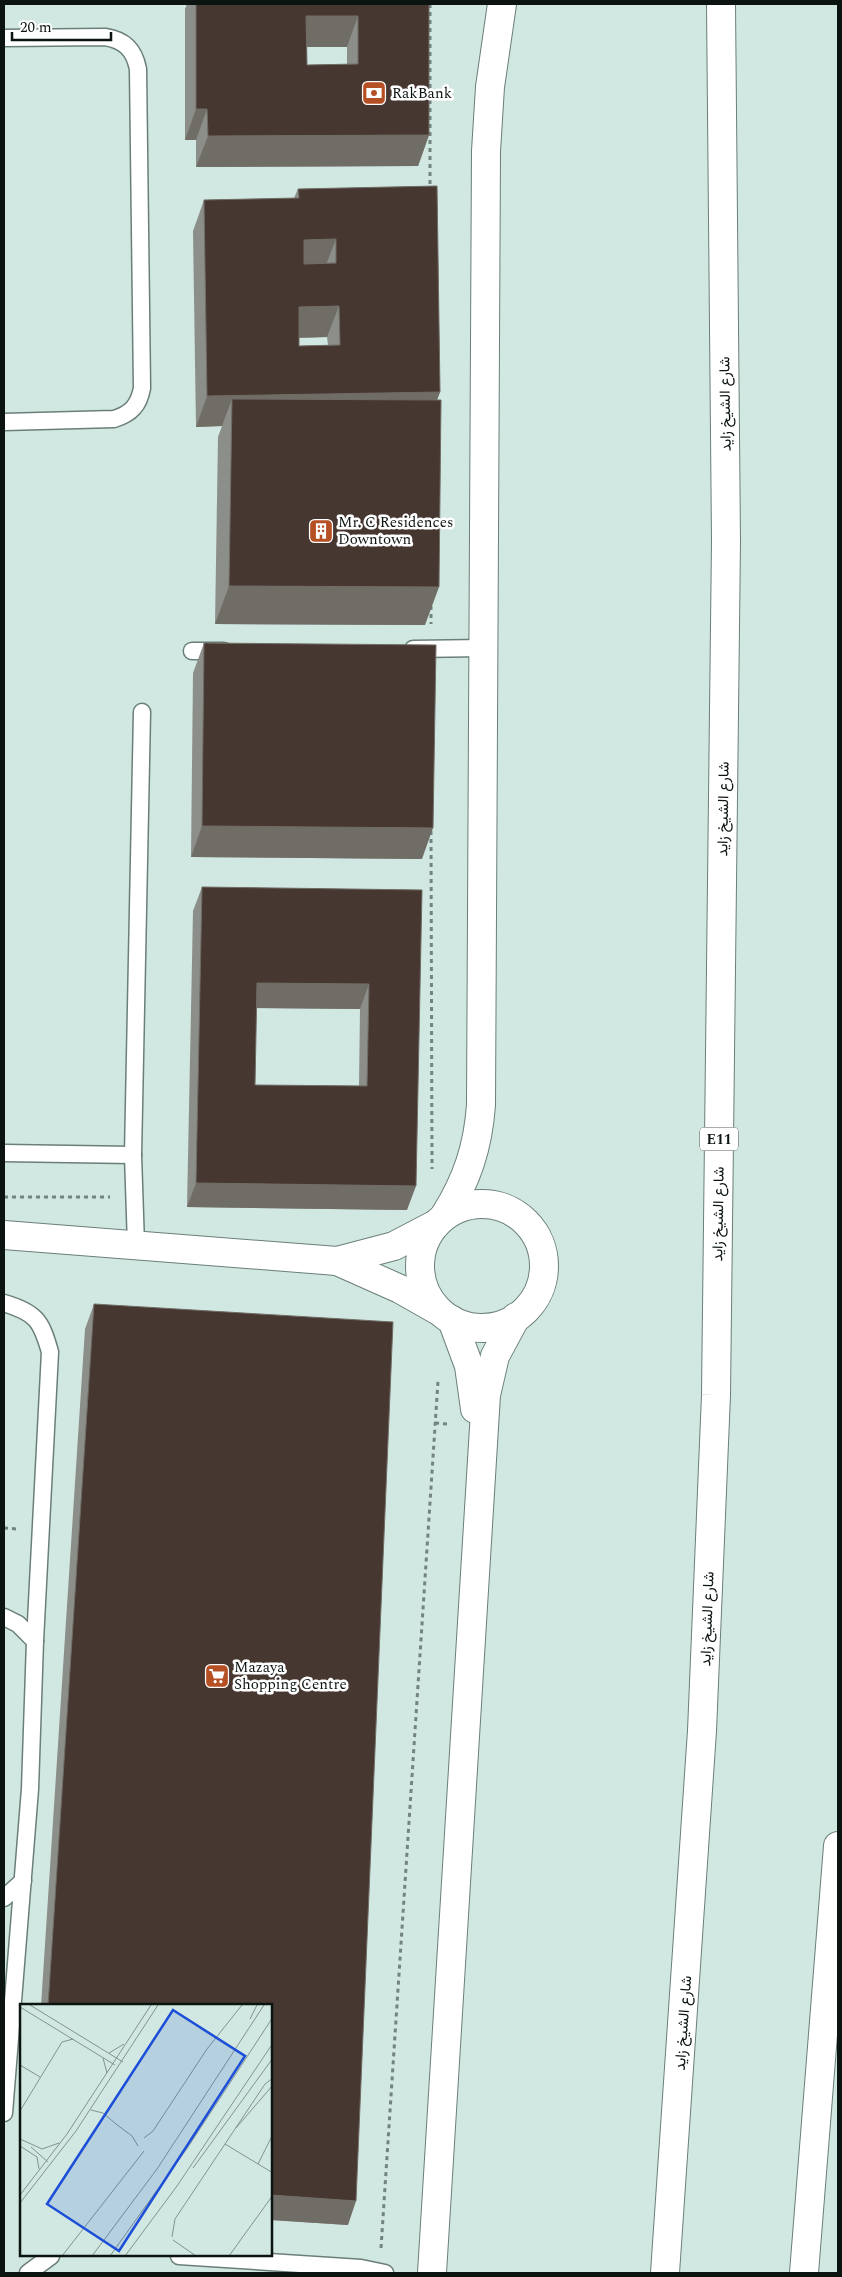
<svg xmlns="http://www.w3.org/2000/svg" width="842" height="2277" viewBox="0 0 842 2277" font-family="Spectral,Vazirmatn,serif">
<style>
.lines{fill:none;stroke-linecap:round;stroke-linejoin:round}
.lane-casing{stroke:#6a7f79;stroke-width:19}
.street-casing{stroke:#6a7f79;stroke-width:30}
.highway-casing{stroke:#6a7f79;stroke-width:30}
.path{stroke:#73837f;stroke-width:3;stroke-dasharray:4 4;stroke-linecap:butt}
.lane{stroke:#fff;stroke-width:16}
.street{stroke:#fff;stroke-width:28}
.highway{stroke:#fff;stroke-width:28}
.wall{fill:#8c8f89;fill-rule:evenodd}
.shaded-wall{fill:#706c66}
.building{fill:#473731;stroke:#706c66;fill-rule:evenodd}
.labels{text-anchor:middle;stroke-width:5;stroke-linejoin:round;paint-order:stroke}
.shield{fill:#fff;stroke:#555a59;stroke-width:1}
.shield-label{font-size:14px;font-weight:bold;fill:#0c1412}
.poi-label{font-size:15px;fill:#0c1412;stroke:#fff;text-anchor:start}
.street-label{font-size:15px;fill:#0c1412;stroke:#fff}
.inset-road{fill:none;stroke:#82938e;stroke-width:1}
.view{fill:#1d4ed8;fill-opacity:0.15;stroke:#1d4ed8;stroke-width:2.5}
.inset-edge{fill:none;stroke:#0c1412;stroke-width:2.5}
</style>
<rect width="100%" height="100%" fill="#d1e7e1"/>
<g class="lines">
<defs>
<g id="lane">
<path d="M4,38l101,-1c19,3 29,12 33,32l4,319c-3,17 -11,26 -28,31l-110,3"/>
<polyline points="413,649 484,648"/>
<polyline points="192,651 224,651"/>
<polyline points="4,1153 133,1155"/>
<polyline points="136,1245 133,1155 142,712"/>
<path d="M4,1303c32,10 37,17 46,49l-15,289 -5,148 -26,324"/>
<polyline points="4,1617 18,1624 35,1641"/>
<polyline points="4,1898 23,1881"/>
<polyline points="179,2256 361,2268 385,2273"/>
<polyline points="28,2273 51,2256"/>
</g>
<g id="street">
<circle cx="482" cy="1266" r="62"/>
<path d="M445,1215c22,-35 33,-68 36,-110l5,-954 4,-64 12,-83"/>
<polyline points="4,1235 337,1261 394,1246 436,1224"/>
<polyline points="337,1261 400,1289 437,1310"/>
<polyline points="452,1320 469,1366 475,1409"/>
<polyline points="432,2273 486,1395 495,1356 516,1317"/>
</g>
<g id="highway">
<polyline points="665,2273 702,1731 716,1395 726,541 721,4"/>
<polyline points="804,2273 838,1846"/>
</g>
</defs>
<!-- lane casing -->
<use href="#lane" class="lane-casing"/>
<!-- street casing -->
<use href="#street" class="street-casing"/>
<!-- highway casing -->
<use href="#highway" class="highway-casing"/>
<!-- path -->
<g class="path">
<polyline points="430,4 430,189"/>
<polyline points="431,606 431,624"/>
<polyline points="431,831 432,1169"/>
<polyline points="4,1197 110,1197"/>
<polyline points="435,1423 447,1424"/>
<polyline points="4,1528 17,1529"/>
<polyline points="381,2248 438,1381"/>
</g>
<!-- lane -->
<use href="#lane" class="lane"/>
<!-- street -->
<use href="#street" class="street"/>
<!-- highway -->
<use href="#highway" class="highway"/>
</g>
<!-- wall -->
<g class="wall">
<path d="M187,4h242v131l-11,31 -222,1v-27h-11v-131zM307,47h40v17l-40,1z"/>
<path d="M437,186l3,206 -3,8 -12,225 -210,-1 3,-187 4,-11 -26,1 -3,-196 11,-31 90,-2 4,-9zM327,337l1,8 -29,1v-8z"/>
<polygon points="204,643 422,859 191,857 193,673"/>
<path d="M202,887l220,3 -15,320 -220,-3 6,-296zM256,1008l104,1 -1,77 -104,-1z"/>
<polygon points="94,1304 348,2225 271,2220 271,2006 41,2006 85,1329"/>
</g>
<!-- shaded-wall -->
<g class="shaded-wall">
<polygon points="306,16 358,16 347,47 295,47"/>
<polygon points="196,109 207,109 196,140 185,140"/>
<polygon points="429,135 418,166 196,167 208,136"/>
<polygon points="336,239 324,270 292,271 304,240"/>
<polygon points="339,306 327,337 287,338 299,307"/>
<polygon points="440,392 429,422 232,399 222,426 196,427 207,396"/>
<polygon points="229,586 439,587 425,625 215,624"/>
<polygon points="202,826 433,828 422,859 191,857"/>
<polygon points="257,983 369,984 360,1009 248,1008"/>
<polygon points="196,1183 416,1186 407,1210 187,1207"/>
<polygon points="271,2195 356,2201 348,2225 271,2220"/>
</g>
<!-- building -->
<g class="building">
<path d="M196,4h233v131l-221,1 -1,-27h-11zM306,16h52v48l-51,1z"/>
<path d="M437,186l3,206 -233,4 -3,-196 95,-2 -1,-9zM336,239v24l-32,1v-24zM339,306l1,39 -41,1v-39z"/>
<polygon points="232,399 441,400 439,587 229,586"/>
<polygon points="204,643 436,645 433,828 202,826"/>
<path d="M202,887l220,3 -6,296 -220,-3zM257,983l112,1 -2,102 -112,-1z"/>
<polygon points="94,1304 393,1322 356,2201 271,2195 271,2006 48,2006"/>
</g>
<!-- icons -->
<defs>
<symbol id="bank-square" viewBox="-11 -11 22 22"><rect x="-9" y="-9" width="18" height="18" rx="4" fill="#b54f24" stroke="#fff"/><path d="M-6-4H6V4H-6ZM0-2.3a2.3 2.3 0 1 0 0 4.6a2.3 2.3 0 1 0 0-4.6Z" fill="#fff"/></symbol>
<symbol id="building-square" viewBox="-11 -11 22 22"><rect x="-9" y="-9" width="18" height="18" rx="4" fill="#b54f24" stroke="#fff"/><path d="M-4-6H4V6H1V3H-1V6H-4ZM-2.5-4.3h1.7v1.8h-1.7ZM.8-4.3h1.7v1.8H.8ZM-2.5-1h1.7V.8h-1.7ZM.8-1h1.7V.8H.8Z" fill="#fff"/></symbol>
<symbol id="supermarket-square" viewBox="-11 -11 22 22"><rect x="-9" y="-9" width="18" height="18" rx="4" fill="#b54f24" stroke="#fff"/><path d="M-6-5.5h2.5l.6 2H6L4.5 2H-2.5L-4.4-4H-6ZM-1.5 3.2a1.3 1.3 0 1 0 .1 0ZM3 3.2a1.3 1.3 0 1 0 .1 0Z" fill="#fff"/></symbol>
</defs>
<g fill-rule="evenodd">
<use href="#bank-square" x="360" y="79" width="28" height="28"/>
<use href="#building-square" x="307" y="517" width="28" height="28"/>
<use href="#supermarket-square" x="203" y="1662" width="28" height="28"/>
</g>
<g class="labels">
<!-- shield labels -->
<rect class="shield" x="700" y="1127.5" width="38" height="23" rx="4"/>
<g class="shield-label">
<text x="719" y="1144">E11</text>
</g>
<!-- poi labels -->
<g class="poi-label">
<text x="392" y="98">RakBank</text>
<text x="338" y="527">Mr. C Residences<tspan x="338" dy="17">Downtown</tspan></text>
<text x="234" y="1672">Mazaya<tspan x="234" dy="17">Shopping Centre</tspan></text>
</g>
<!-- street labels -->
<g class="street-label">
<text transform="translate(725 404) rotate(-91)" y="5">شارع الشيخ زايد</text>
<text transform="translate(723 809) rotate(-89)" y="5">شارع الشيخ زايد</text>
<text transform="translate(718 1214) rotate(-89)" y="5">شارع الشيخ زايد</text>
<text transform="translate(707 1619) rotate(-88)" y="5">شارع الشيخ زايد</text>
<text transform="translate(683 2023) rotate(-86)" y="5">شارع الشيخ زايد</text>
</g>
</g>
<!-- overview -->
<g transform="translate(20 2004)">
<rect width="252" height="252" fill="#d1e7e1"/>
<path class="inset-road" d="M10,1l93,57M0,3l95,58M230,15l7,-14M89,49l15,-9M83,54l4,15M0,61l20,12M71,106l12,3 13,11 16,12 6,10M0,107l42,-69 11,-3M216,124l37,-43M124,134l9,-7 54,-82 35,-44M0,135l22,10 17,-6M205,140l48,29M0,142l17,11 2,12M11,143l17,15M238,160l15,-30M173,164l80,-110M0,191l47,-61 84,-129M0,199l56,-72 82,-126M152,233l3,-18 90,-135 8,-6M153,236l23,16M42,252l82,-105M72,252l65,-87 107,-164M90,252l78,-109 85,-130M105,252l52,-70 96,-143M209,252l44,-61"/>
<path class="view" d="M153,6l72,46 -126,195 -72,-47z"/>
<rect width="252" height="252" class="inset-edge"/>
</g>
<!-- border -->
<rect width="842" height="2277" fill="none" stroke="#0c1412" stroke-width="10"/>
<!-- scale -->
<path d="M12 32v8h99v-8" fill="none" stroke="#0c1412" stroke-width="2.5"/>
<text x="20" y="32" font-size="15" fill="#0c1412" stroke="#ffffff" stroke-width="4" paint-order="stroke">20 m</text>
</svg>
